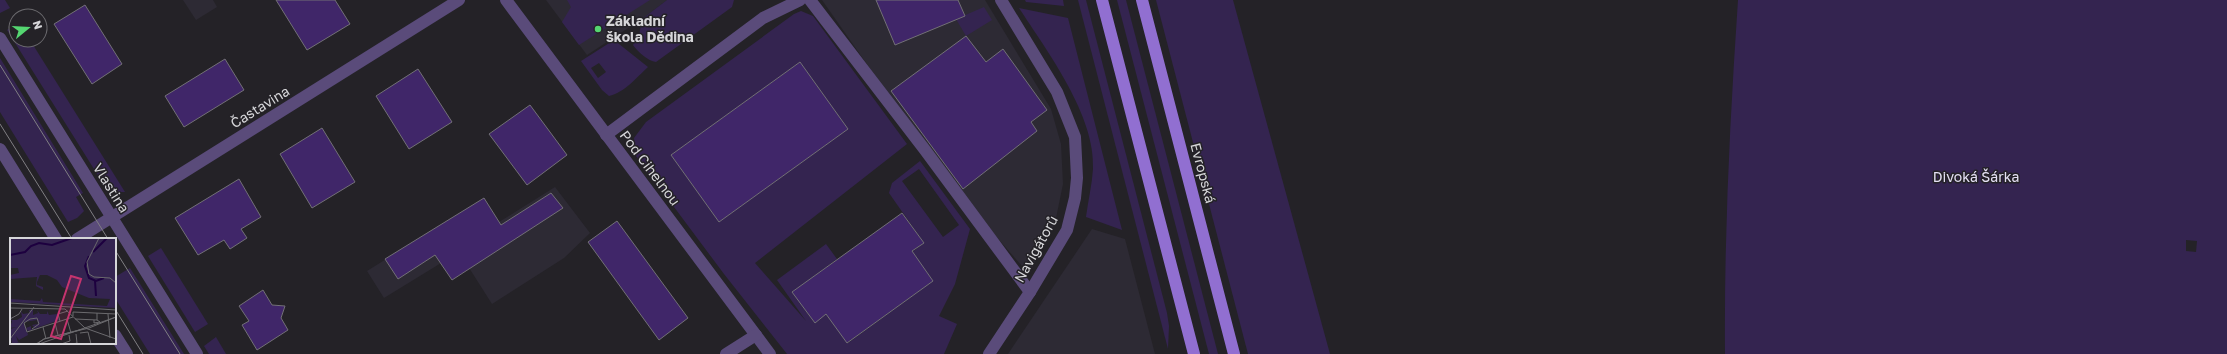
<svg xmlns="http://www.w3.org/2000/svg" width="2227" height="354" viewBox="0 0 2227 354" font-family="'Golos Text',sans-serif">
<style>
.built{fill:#2d2a34}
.green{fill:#342450;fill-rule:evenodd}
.building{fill:#402669;stroke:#727076}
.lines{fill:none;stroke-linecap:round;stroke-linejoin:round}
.minor{stroke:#5a4b7a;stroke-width:12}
.major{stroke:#916fd1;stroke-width:12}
.tram{stroke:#807f83;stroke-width:1}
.poi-dot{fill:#55d671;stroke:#242227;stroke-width:1.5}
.labels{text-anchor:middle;stroke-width:3;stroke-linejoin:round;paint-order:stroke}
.poi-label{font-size:14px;font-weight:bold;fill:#d6d6d9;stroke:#242227;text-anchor:start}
.street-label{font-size:14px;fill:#d6d6d9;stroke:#242227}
.park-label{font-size:14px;fill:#e5e0f4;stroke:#242227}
.inset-river{fill:none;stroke:#1d003f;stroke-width:2}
.inset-road{fill:none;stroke:#6b6a6e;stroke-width:1}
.view{fill:#c5346e;fill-opacity:0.15;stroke:#c5346e;stroke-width:2}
.inset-edge{fill:none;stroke:#d6d6d9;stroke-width:2}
</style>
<rect width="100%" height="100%" fill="#242227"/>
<!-- built -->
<g class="built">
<polygon points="183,0 213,0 217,7 196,20"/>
<polygon points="546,0 667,0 642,19 587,55"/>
<polygon points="822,0 985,0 1051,109 1061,144 1063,184 1055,223 1029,274 979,217 878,80"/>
<polygon points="555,187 590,233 564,258 492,304 459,252 384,298 367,271 484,198 499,222"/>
<polygon points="1092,229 1125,239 1155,354 1008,354"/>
</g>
<!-- green -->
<g class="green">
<polygon points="0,0 5,0 10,8 0,13"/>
<polygon points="567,0 650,0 579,45 562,22 571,7"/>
<path d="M667,0h67l-2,7 -76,55c-8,-1 -18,-10 -23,-17l6,-9 3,-17z"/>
<polygon points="1025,0 1063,0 1064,6 1026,2"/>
<polygon points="1078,0 1086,0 1167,313 1169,326 1168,349"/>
<polygon points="1117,0 1126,0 1218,354 1209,354"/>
<polygon points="1156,0 1233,0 1330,354 1248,354"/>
<path d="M1738,0h489v354h-502c-1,-118 5,-236 13,-354zM2186,240l11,1 -1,11 -10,-1z"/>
<polygon points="984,7 992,20 966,36 956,19"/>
<path d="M1019,8l49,10 54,212 -36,-13c2,-16 6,-32 7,-48 3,-53 -46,-118 -74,-161z"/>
<path d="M801,11l12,5 94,128 -152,119 51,58 -29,-41 49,-36 11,15 -44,33 21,30 12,-8 22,29 85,-62 -21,-29 12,-9 -35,-50 3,-10 28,-22 50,68 -15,55 -16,32 18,8 -13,30h-157l-63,-80 -88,-118 -2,-18 12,-16 148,-108zM800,62l48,67 -129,93 -48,-67zM919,169l40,56 -16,12 -41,-56z"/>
<polygon points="16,23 16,40 30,40 125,192 117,192 104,185 7,30"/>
<path d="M614,40l34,27c-11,10 -24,26 -39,29l-7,-6 -21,-29zM599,63l7,9 -8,6 -7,-10z"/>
<polygon points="0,58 83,193 76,197 84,211 77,218 68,222 0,112"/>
<polygon points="161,248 208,324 195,332 148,256"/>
<polygon points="130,268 184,354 150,354 115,298 115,277"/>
<polygon points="216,337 226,354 209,354 204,346"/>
</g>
<!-- building -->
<g class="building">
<polygon points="276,0 335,0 350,24 307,50"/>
<polygon points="876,0 958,0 965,16 895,45"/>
<polygon points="85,5 122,64 92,84 54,24"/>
<polygon points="966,36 986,62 1003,49 1047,110 1031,122 1037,131 963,189 891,91"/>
<polygon points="225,59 244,90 184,127 165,96"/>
<polygon points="800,62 848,129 719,222 671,155"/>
<polygon points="418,69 452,122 409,149 376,96"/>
<polygon points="530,105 567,155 527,185 489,134"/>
<polygon points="322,128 355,182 312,208 280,154"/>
<polygon points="239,179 261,217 241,229 247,238 230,249 224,240 198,255 175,218"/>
<polygon points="551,193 563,208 452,280 435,255 398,279 385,259 484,198 501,225"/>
<polygon points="902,213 924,243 912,251 933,281 847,343 826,314 815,323 792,292"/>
<polygon points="617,221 688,318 659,340 588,242"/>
<polygon points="263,290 272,305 285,306 281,318 288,330 257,350 242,325 249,321 239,306"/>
</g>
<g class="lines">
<!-- minor -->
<g class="minor">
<polyline points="506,0 770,354"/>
<polyline points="810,0 925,150 1030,292"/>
<polyline points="0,38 197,354"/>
<polyline points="606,135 763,18 800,0"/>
<polyline points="0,149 56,239"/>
<polyline points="77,239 459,0"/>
<polyline points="115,335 127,354"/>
<polyline points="726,354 756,335"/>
<polyline points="989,354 1030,292 1067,230 1075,198 1077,178 1075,137 1057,92 1001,0"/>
</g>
<!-- major -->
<g class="major">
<polyline points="1102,0 1194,354"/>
<polyline points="1142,0 1234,354"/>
</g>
<!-- tram -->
<g class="tram">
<polyline points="0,65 108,239"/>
<polyline points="0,124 72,239"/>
<polyline points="115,250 180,354"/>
<polyline points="115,309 143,354"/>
</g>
</g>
<!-- markers -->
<circle class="poi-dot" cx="598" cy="29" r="4"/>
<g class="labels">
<!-- poi labels -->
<g class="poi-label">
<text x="606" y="26">Základní<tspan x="606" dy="16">škola Dědina</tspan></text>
</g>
<!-- street labels -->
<g class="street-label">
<text transform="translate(260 107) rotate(-32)" y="5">Častavina</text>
<text transform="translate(650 168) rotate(53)" y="5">Pod Cihelnou</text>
<text transform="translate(1203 173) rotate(75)" y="5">Evropská</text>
<text transform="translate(111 188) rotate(58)" y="5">Vlastina</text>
<text transform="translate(1036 249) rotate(-61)" y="5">Navigátorů</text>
</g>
<!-- park labels -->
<g class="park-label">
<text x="1976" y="182">Divoká Šárka</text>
</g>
</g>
<!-- overview -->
<g transform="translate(10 238)">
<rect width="106" height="106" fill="#242227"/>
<path d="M0,0h106v70l-106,-6v-3l30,2 2,-3 1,4 64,4 3,-7 -21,-1 -27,-11 -5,-7 -10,-5h-7l-3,7v3l6,2v3l-7,-4 1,-9 -27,2v-4l9,-2 -1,-5h-8zM19,72h4v5l5,-2 -1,-3 3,4h7v-3l2,4 8,-1v-3l2,9 -31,11 -2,-3 5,-2v3l4,-1 -3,-3 6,-1 -1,-4 -13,2 4,13 -9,5 -3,-4 2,6h3l-9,2 -2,-15 7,-2 -7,1 2,-7 -2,-1h7l5,-3 -1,-6 2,3 7,-1z" fill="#342450"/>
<path class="inset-river" d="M83,14l14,-14M0,17l15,-3 6,-6 8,-3 13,2 20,-7M79,18l-4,10 4,12 7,3 8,-3M85,43l1,15"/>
<path class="inset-road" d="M89,0l-12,24 2,12 5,3 16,1 6,5M0,65l106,7M0,70l55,1 20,19 31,11M98,76l2,24M63,78v-4l43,2M0,81l9,-5 3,-5M57,81l4,14M65,81l22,1v-7M84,82v3l6,-1 -3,-2M50,83l-2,-7 10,-3M45,85l3,12M33,89l3,12M17,94l46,-15M17,94l-3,-9 6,-4 7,-1 2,6 -7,5M70,95l8,-1 3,12M0,101l24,-32M26,106l8,-5 39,-10M27,106l7,-5 45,-11 27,-11M29,106l77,-27M51,106l9,-3 -1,-6M63,106l4,-1 -1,-9"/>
<path class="view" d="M61,38l10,3 -20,60 -10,-3z"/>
<rect width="106" height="106" class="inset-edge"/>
</g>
<!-- north arrow -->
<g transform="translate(28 28) rotate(72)"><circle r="19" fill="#242227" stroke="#6b6a6e"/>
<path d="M0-3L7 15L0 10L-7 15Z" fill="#55d671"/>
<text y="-6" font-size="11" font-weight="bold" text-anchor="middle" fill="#d6d6d9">N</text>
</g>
</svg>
